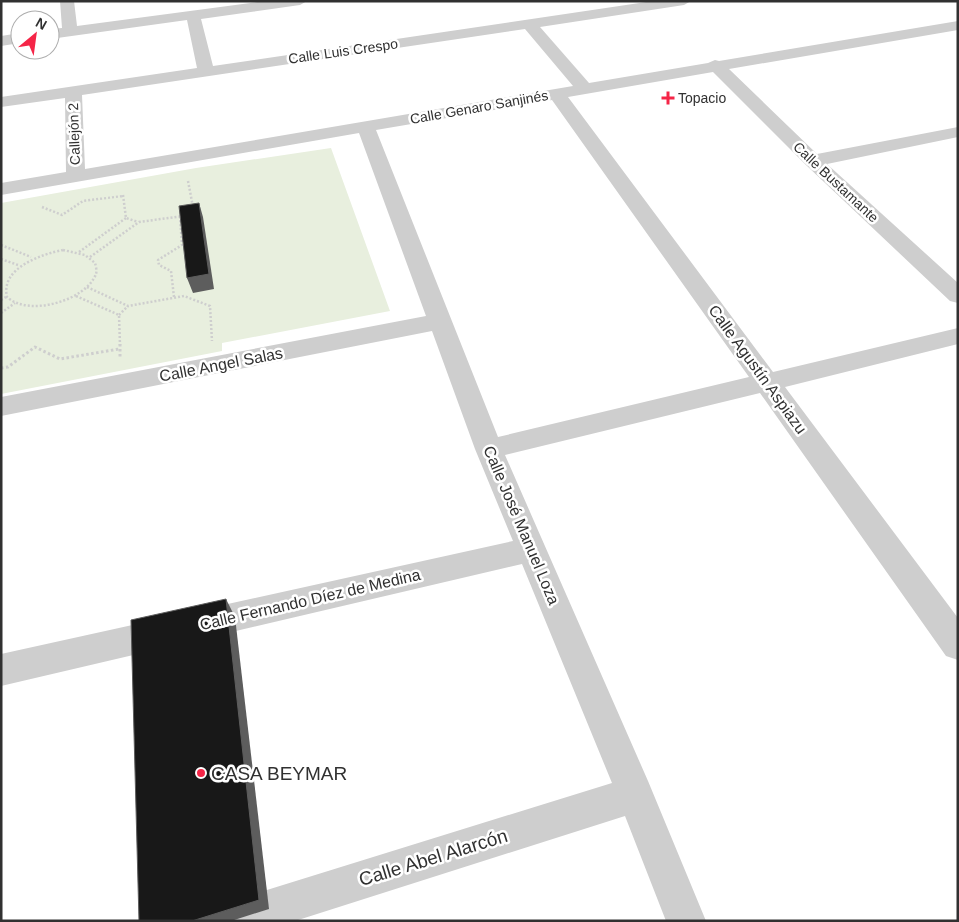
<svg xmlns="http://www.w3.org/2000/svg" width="959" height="922" viewBox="0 0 959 922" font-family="Arial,sans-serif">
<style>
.green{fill:#e8efde}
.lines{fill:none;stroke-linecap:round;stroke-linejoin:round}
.path-far1{stroke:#cecece;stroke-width:2.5;stroke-dasharray:2 2;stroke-linecap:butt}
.path{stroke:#cecece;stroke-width:3;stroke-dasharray:2.5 2.5;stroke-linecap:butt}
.minor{fill:#cecece;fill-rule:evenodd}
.shaded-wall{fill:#5d5d5d}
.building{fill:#181818;stroke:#5d5d5d}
.poi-dot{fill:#f52547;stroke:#fff;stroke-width:2}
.labels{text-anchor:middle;stroke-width:5;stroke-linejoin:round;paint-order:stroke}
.far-street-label{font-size:14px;fill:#313131;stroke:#fff}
.far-poi-label{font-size:14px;fill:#313131;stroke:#fff;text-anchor:start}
.street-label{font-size:16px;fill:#313131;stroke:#fff}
.near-poi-label{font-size:19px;fill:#313131;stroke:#fff;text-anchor:start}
.near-street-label{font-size:19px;fill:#313131;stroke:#fff}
</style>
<rect width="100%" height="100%" fill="#fff"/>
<!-- green -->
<polygon class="green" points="331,148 390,311 222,343 222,351 1,394 1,203 196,168"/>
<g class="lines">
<!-- path-far1 -->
<g class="path-far1">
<polyline points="188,181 193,207"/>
<polyline points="123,195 126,218 138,222"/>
<polyline points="42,207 62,215 83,201 123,196"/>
<polyline points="1,245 31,257"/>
<path d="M63,250l22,5 10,8c1,3 2,8 1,11 -10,27 -68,43 -89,23 -7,-29 35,-43 56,-47z"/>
<polyline points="79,252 126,218"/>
<polyline points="90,257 139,222 183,216"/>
<polyline points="1,259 18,265"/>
<polyline points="87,287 128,306 184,296 210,306 212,341"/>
<polyline points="76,296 119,315 120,345"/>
<polyline points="174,297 171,271 159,265 158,260 182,245 180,217"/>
<polyline points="1,300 6,297"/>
<polyline points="1,313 15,303"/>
<polyline points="119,315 128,306"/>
</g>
<!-- path -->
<g class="path">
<polyline points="120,344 120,357"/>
<polyline points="1,368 8,367 35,347 60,359 119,349"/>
</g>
<!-- minor -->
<g class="minor">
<path d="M60,1h14l3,25 188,-25h42l-7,4 -99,14 12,47 440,-65h38l-7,4 -144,22 49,56 119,-20 7,-3 4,1 239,-40v9l-229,39 88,85 141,-27v10l-131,27 131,119v20l-8,-2 -144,-136 -93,-93 -145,25 205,275 185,-44v16l-173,43 173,231v42l-12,-4 -186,-263 -255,62 143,326 58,140h-40l-41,-105 -330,105h-84l6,-14 14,-6 381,-118 -90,-219 -521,122v-32l512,-113 -38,-92 -43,-118 -431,85v-19l425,-81 -67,-183 -358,62v-12l65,-11 -1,-74 -64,9v-10l196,-29 -10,-48 -137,19v-10l12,-1zM525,29l48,57 -488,83 -3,-74zM552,100l197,277 -251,60 -122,-307z"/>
<polygon points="20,33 20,43 1,46 1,36"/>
</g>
</g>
<!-- shaded-wall -->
<g class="shaded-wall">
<polygon points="199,203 203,217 214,289 193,293 187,278"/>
<polygon points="226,599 235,617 269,909 231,921 192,921"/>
</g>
<!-- building -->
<g class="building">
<polygon points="199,203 209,274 187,278 179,206"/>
<polygon points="226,599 259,900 192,921 139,921 131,620"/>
</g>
<!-- markers -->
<g class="poi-dot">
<path d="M665.5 90.5h5v5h5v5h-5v5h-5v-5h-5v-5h5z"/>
<circle cx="201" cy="773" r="5"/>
</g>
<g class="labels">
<!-- far-street labels -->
<g class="far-street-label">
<text transform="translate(343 51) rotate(-8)" y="5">Calle Luis Crespo</text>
<text transform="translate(479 107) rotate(-10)" y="5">Calle Genaro Sanjinés</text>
<text transform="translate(74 134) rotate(-92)" y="5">Callejón 2</text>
<text transform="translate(836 182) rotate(43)" y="5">Calle Bustamante</text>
</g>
<!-- far-poi labels -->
<g class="far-poi-label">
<text x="678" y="103">Topacio</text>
</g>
<!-- street labels -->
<g class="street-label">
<text transform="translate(221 364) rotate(-11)" y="6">Calle Angel Salas</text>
<text transform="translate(758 369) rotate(54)" y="6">Calle Agustín Aspiazu</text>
<text transform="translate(522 525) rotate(67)" y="6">Calle José Manuel Loza</text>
<text transform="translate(310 599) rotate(-13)" y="6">Calle Fernando Díez de Medina</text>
</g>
<!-- near-poi labels -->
<g class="near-poi-label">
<text x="211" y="780">CASA BEYMAR</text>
</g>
<!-- near-street labels -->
<g class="near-street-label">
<text transform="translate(433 857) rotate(-17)" y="7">Calle Abel Alarcón</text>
</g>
</g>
<!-- border -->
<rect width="959" height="922" fill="none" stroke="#313131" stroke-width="5"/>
<!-- north arrow -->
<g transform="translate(35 35) rotate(29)"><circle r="24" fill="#ffffff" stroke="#adadad"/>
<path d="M0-4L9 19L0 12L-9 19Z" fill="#f52547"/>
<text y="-8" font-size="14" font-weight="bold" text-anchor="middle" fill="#313131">N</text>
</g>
</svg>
